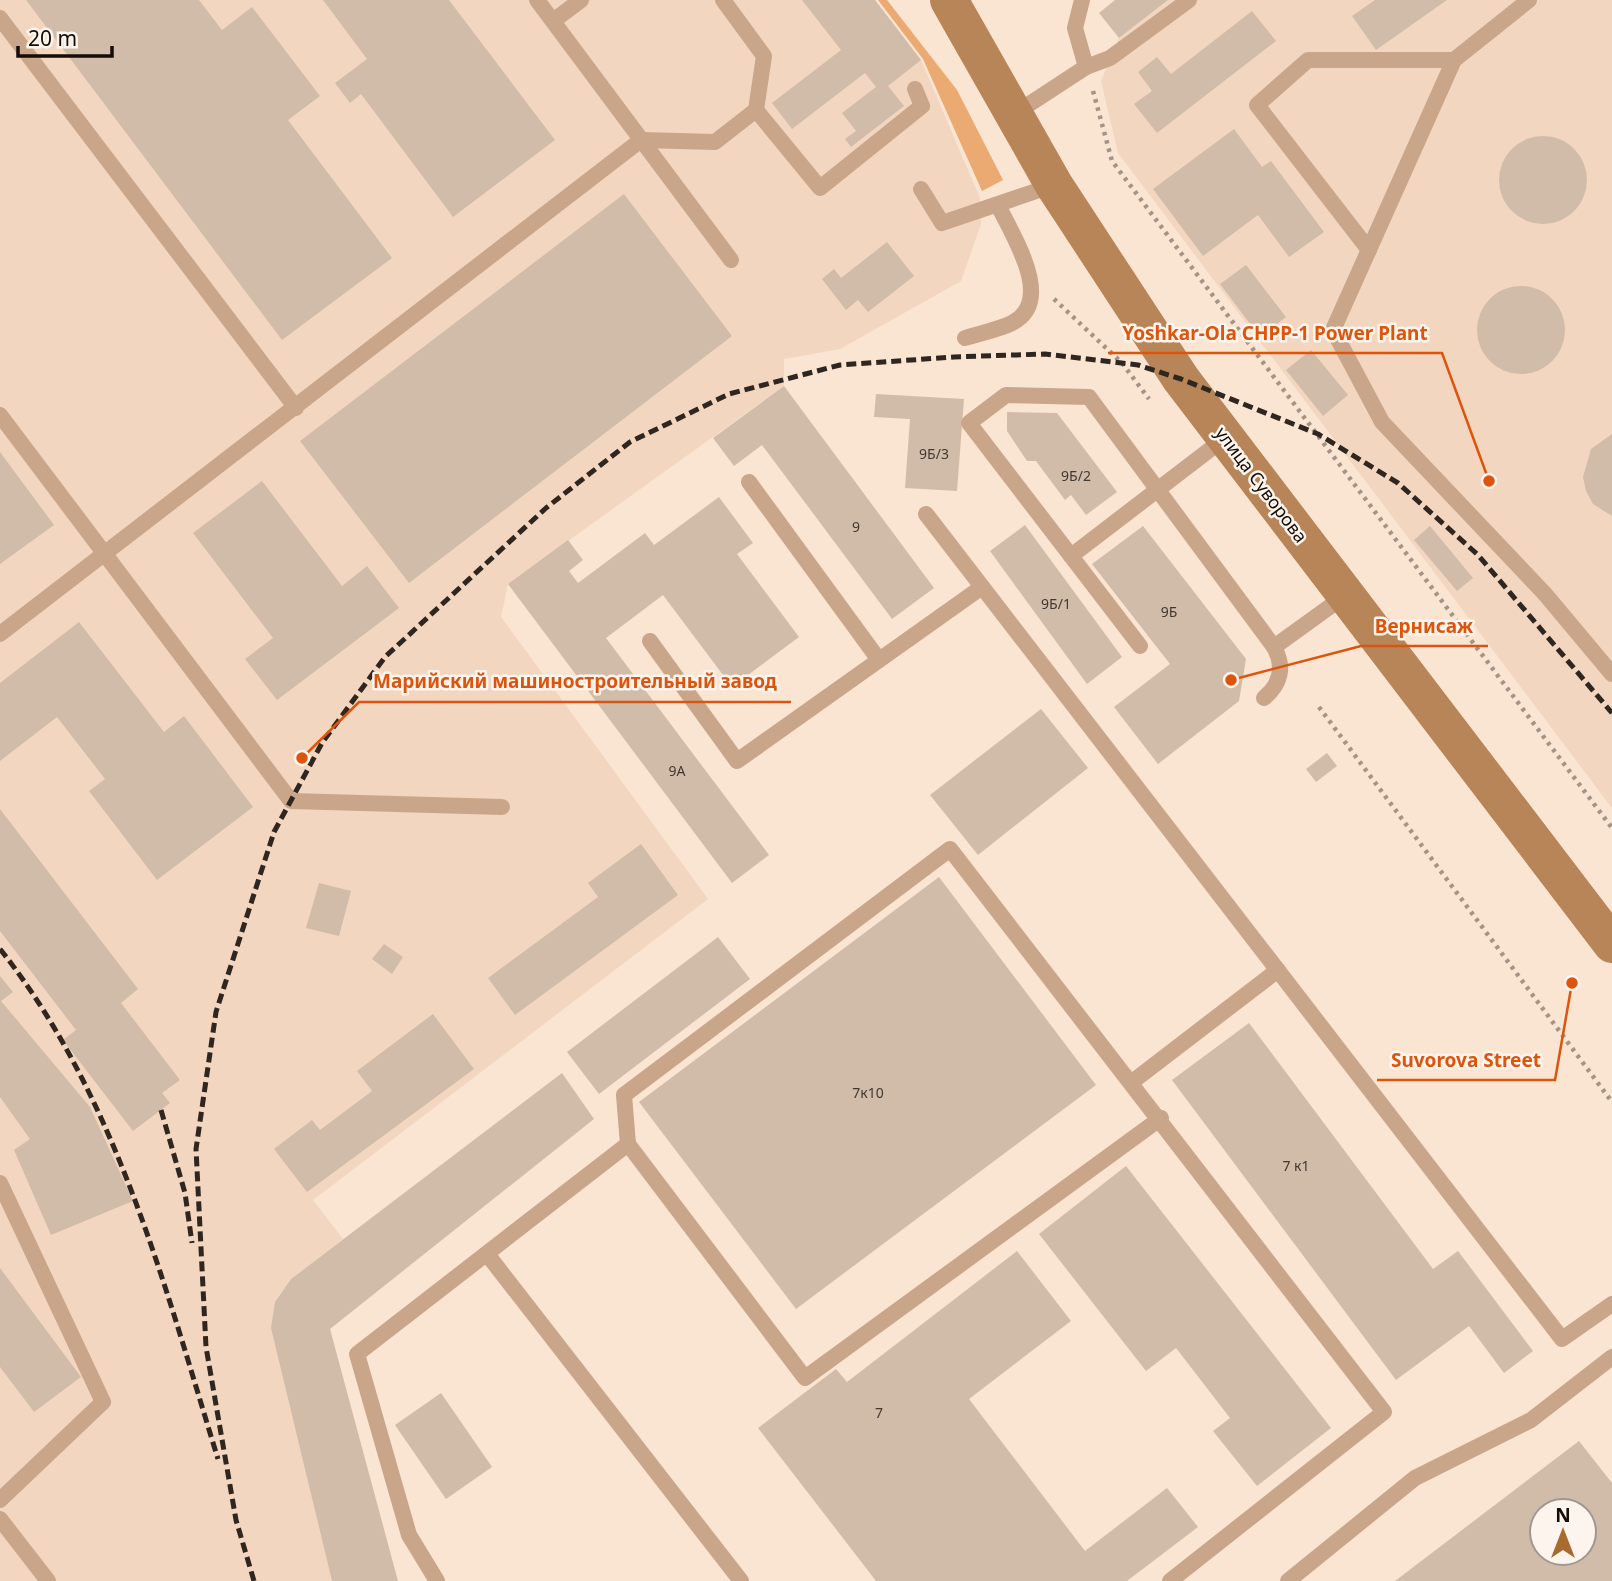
<svg xmlns="http://www.w3.org/2000/svg" width="1612" height="1581" viewBox="0 0 1612 1581" font-family="'Noto Sans',sans-serif">
<style>
.built{fill:#f3d6bf}
.green{fill:#ebaa71}
.building{fill:#d1bcaa;fill-rule:evenodd}
.lines{fill:none;stroke-linecap:round;stroke-linejoin:round}
.path{stroke:#a49386;stroke-width:4.5;stroke-dasharray:3.5 5;stroke-linecap:butt}
.lane{stroke:#c9a689;stroke-width:16}
.secondary{stroke:#b78558;stroke-width:38}
.rail{stroke:#302620;stroke-width:5;stroke-dasharray:10 5;stroke-linecap:butt}
.labels{text-anchor:middle;stroke-width:5;stroke-linejoin:round;paint-order:stroke}
.number-label{font-size:14px;fill:#433830}
.street-label{font-size:18px;fill:#140c07;stroke:#fdf4ed}
.leader{fill:none;stroke:#dd550c;stroke-width:2.5}
.callout-dot{fill:#dd550c;stroke:#fdf4ed;stroke-width:2.5}
.callout-label{font-size:19px;text-anchor:middle;font-weight:bold;fill:#dd550c;stroke:#fdf4ed;stroke-width:5;stroke-linejoin:round;paint-order:stroke}
</style>
<rect width="100%" height="100%" fill="#fae4d2"/>
<!-- built -->
<g class="built">
<polygon points="0,0 875,0 921,60 980,198 981,224 961,281 840,349 784,359 784,386 508,584 501,617 708,899 313,1200 343,1239 291,1279 275,1302 272,1328 332,1581 0,1581"/>
<polygon points="1168,0 1612,0 1612,808 1118,153 1101,81 1119,38"/>
</g>
<!-- green -->
<polygon class="green" points="878,0 887,0 957,90 1003,180 982,191 923,59"/>
<!-- building -->
<g class="building">
<polygon points="26,0 199,0 222,30 252,7 320,96 288,120 392,258 282,340"/>
<polygon points="323,0 449,0 555,140 453,217 361,94 350,103 335,83 367,59"/>
<polygon points="802,0 875,0 921,60 888,86 904,106 851,147 845,139 856,131 842,113 876,87 865,73 792,129 772,103 841,50"/>
<polygon points="1115,0 1168,0 1119,38 1099,13"/>
<polygon points="1375,0 1447,0 1376,50 1352,16"/>
<polygon points="1252,11 1276,41 1157,133 1134,104 1152,91 1138,72 1157,57 1171,74"/>
<polygon points="1234,129 1262,167 1271,161 1324,232 1289,257 1258,215 1203,256 1153,189"/>
<circle cx="1543" cy="180" r="44"/>
<polygon points="624,194 732,336 409,583 300,441"/>
<polygon points="887,242 914,276 868,312 858,300 846,310 822,279 834,269 841,278"/>
<polygon points="1246,265 1286,317 1260,337 1220,284"/>
<circle cx="1521" cy="330" r="44"/>
<polygon points="1311,350 1348,395 1323,416 1286,370"/>
<polygon points="784,386 934,588 892,619 762,445 734,466 713,438"/>
<polygon points="876,394 964,399 957,491 905,488 910,419 874,417"/>
<polygon points="1007,412 1057,413 1117,492 1086,515 1071,495 1065,500 1036,461 1027,461 1007,431"/>
<polygon points="1612,434 1612,516 1593,504 1586,491 1583,477 1591,449"/>
<polygon points="0,452 54,525 0,564"/>
<polygon points="262,481 342,586 367,566 399,608 277,700 245,659 273,638 193,533"/>
<polygon points="719,497 753,543 737,554 799,637 732,687 663,595 606,638 769,855 732,883 508,584 568,540 583,560 569,571 578,583 645,533 654,545"/>
<polygon points="1025,525 1122,657 1087,684 990,551"/>
<polygon points="1143,526 1246,659 1239,701 1158,764 1114,707 1170,664 1092,564"/>
<polygon points="1430,526 1473,578 1457,591 1414,540"/>
<polygon points="79,622 164,732 184,716 253,807 157,880 89,791 105,779 57,717 0,761 0,683"/>
<polygon points="1041,709 1088,768 978,855 930,795"/>
<polygon points="1327,753 1337,766 1316,782 1306,769"/>
<polygon points="0,809 138,989 121,1003 180,1080 162,1093 170,1103 133,1131 63,1040 76,1030 0,931"/>
<polygon points="641,844 678,895 515,1015 488,978 598,897 588,883"/>
<polygon points="939,877 1096,1085 796,1309 639,1102"/>
<polygon points="319,883 351,891 339,936 306,928"/>
<polygon points="718,937 750,979 599,1094 567,1052"/>
<polygon points="384,944 403,957 392,974 372,959"/>
<polygon points="0,976 13,992 1,1001 90,1107 133,1201 51,1235 14,1150 30,1139 0,1097"/>
<polygon points="433,1014 474,1069 307,1192 274,1149 312,1120 320,1130 372,1091 357,1071"/>
<polygon points="1249,1023 1433,1269 1458,1251 1533,1351 1504,1373 1469,1326 1396,1380 1172,1080"/>
<polygon points="562,1073 594,1119 330,1329 398,1581 332,1581 271,1328 275,1302 291,1279"/>
<polygon points="1126,1166 1331,1428 1257,1486 1213,1431 1230,1418 1176,1348 1146,1371 1039,1234"/>
<polygon points="1017,1251 1071,1321 969,1399 1085,1551 1167,1488 1198,1527 1127,1581 876,1581 758,1428 836,1369 847,1382"/>
<polygon points="0,1268 81,1377 34,1412 0,1367"/>
<polygon points="441,1393 492,1467 446,1499 395,1425"/>
<path d="M1579,1441l33,42v98h-217zM1542,1511h42v42h-42z"/>
</g>
<g class="lines">
<!-- path -->
<g class="path">
<polyline points="1093,91 1112,161 1612,828"/>
<polyline points="1054,299 1122,363 1149,399"/>
<polyline points="1319,707 1612,1102"/>
</g>
<!-- lane -->
<g class="lane">
<polyline points="537,0 731,260"/>
<polyline points="723,0 764,56 756,110"/>
<polyline points="1529,0 1454,60 1333,330 1382,422 1545,594 1612,674"/>
<polyline points="0,18 296,408"/>
<polyline points="553,21 581,0"/>
<polyline points="1086,67 1110,58 1189,0"/>
<polyline points="1014,114 1086,67 1075,28 1082,0"/>
<polyline points="921,189 942,223 1054,185"/>
<polyline points="1369,250 1257,105 1308,60 1454,60"/>
<path d="M965,338c15,-5 33,-8 47,-15 44,-22 0,-88 -14,-118"/>
<polyline points="0,415 291,801 502,807"/>
<polyline points="749,482 879,660"/>
<polyline points="926,514 1562,1339 1612,1304"/>
<polyline points="1071,556 1225,438"/>
<polyline points="0,634 641,140 715,142 756,110 820,188 922,106 915,89"/>
<polyline points="650,641 737,761 982,587"/>
<path d="M1140,646l-171,-223 37,-28 83,2 185,250c11,20 7,37 -10,51"/>
<polyline points="1274,647 1346,595"/>
<polyline points="1132,1082 1278,970"/>
<polyline points="628,1144 805,1378 1161,1118"/>
<polyline points="0,1183 103,1402 0,1500"/>
<polyline points="487,1254 741,1581"/>
<polyline points="0,1519 48,1581"/>
<polyline points="437,1581 409,1535 357,1354 628,1144 624,1095 950,849 1384,1412 1170,1581"/>
<polyline points="1288,1581 1415,1478 1531,1420 1612,1357"/>
</g>
<!-- secondary -->
<polyline class="secondary" points="949,0 1054,185 1181,379 1612,944"/>
<!-- rail -->
<g class="rail">
<path d="M0,949c116,146 164,335 218,510"/>
<polyline points="161,1110 185,1193 192,1243"/>
<polyline points="254,1581 236,1520 206,1347 196,1149 216,1012 274,832 322,743 385,657 546,508 630,442 729,394 840,365 954,357 1045,354 1138,365 1181,379 1318,434 1398,483 1478,555 1612,713"/>
</g>
</g>
<g class="labels">
<!-- number labels -->
<g class="number-label">
<text x="934" y="459">9Б/3</text>
<text x="1076" y="481">9Б/2</text>
<text x="856" y="532">9</text>
<text x="1056" y="609">9Б/1</text>
<text x="1169" y="617">9Б</text>
<text x="677" y="776">9А</text>
<text x="868" y="1098">7к10</text>
<text x="1296" y="1171">7 к1</text>
<text x="879" y="1418">7</text>
</g>
<!-- street labels -->
<g class="street-label">
<text transform="translate(1261 485) rotate(53)" y="6">улица Суворова</text>
</g>
</g>
<!-- callouts -->
<path class="leader" d="M1489 481L1442 353H1108M1231 680L1361 646H1488M302 758L359 702H791M1572 983L1555 1080H1377"/>
<g class="callout-dot">
<circle cx="1489" cy="481" r="7"/>
<circle cx="1231" cy="680" r="7"/>
<circle cx="302" cy="758" r="7"/>
<circle cx="1572" cy="983" r="7"/>
</g>
<g class="callout-label">
<text x="1275" y="340">Yoshkar-Ola CHPP-1 Power Plant</text>
<text x="1424" y="633">Вернисаж</text>
<text x="575" y="688">Марийский машиностроительный завод</text>
<text x="1466" y="1067">Suvorova Street</text>
</g>
<!-- north arrow -->
<g transform="translate(1563 1532)"><circle r="33" fill="#fdf4ed" stroke="#a09791" stroke-width="2"/>
<path d="M0-5L12 26L0 18L-12 26Z" fill="#a86a2f"/>
<text y="-10" font-size="19" font-weight="bold" text-anchor="middle" fill="#140c07">N</text>
</g>
<!-- scale -->
<path d="M18 46v10h94v-10" fill="none" stroke="#140c07" stroke-width="3.5"/>
<text x="28" y="46" font-size="21" fill="#140c07" stroke="#fdf4ed" stroke-width="5" paint-order="stroke">20 m</text>
</svg>
